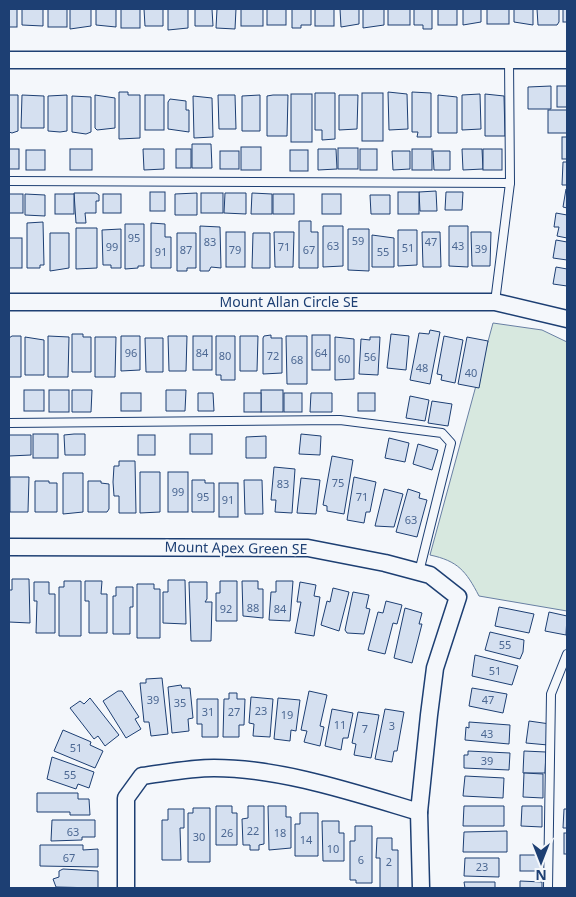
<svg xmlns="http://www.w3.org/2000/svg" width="576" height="897" viewBox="0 0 576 897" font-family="'Noto Sans',sans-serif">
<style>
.green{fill:#d7e8df;stroke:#687fa3}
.building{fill:#d5e0f0;stroke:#1d3f73}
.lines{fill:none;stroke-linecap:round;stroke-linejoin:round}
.lane-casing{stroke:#1d3f73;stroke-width:10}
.street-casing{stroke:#1d3f73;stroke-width:19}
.lane{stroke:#f4f7fb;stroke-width:8}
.street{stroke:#f4f7fb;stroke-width:16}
.labels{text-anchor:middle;stroke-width:4;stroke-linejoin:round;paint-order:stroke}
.number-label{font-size:11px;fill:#4b6792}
.street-label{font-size:14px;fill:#1d3f73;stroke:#f4f7fb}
</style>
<rect width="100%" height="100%" fill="#f4f7fb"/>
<!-- green -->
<path class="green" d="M493,323l49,7 25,12v269l-88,-15c-13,-25 -21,-35 -49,-41z"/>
<!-- building -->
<g class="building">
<rect x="9" y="9" width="8" height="18"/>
<polygon points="22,9 43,9 43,26 22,25"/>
<rect x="48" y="9" width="19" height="18"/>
<polygon points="70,9 91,9 91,26 70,29"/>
<polygon points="96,9 116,9 116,27 96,25"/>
<rect x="121" y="9" width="19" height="19"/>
<polygon points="144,9 163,9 163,26 145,26"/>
<polygon points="168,9 188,9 188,28 168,30"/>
<polygon points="195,9 212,9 213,26 195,26"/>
<polygon points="217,9 236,9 235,29 216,28"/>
<rect x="241" y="9" width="22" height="17"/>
<rect x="267" y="9" width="19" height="16"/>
<polygon points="292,9 311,9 311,25 301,25 301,28 292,28"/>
<rect x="315" y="9" width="19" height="17"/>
<polygon points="340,9 359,9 359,24 341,27"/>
<polygon points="363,9 384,9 384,25 363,28"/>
<rect x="388" y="9" width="22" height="16"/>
<polygon points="414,9 432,9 432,29 423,29 423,25 414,25"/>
<rect x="438" y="9" width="19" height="16"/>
<polygon points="463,9 481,9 481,22 463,25"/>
<rect x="487" y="9" width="22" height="15"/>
<polygon points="514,9 533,9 533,25 514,22"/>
<polygon points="537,9 559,9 559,22 557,25 538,25"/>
<rect x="563" y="9" width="4" height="13"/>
<polygon points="551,86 551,109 528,109 528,87"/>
<rect x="557" y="86" width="10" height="21"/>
<polygon points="119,92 128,92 128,95 140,95 140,138 119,139"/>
<polygon points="388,92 407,94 408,129 389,130"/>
<polygon points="412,92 431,93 431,137 417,137 418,132 412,132"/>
<polygon points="315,93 335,93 335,139 322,140 322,130 315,130"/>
<rect x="362" y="93" width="21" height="48"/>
<rect x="291" y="94" width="21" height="48"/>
<polygon points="480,94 481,129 462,130 462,95"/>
<polygon points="485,94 504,96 505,136 485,136"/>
<polygon points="9,95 18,95 18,131 12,133 9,132"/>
<polygon points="22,95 44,96 44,128 21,128"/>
<polygon points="67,95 67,131 60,132 48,131 48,96"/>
<polygon points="95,95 115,98 115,128 97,130 95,128"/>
<rect x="145" y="95" width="19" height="35"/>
<polygon points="218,95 235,95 236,129 219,129"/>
<polygon points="260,95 260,131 242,131 242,96"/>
<polygon points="273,95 288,95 287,136 267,136 267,96"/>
<polygon points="339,95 358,95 357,129 339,130"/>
<polygon points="438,95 457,97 457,133 438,133"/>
<polygon points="72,96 91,97 91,132 86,134 72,132"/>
<polygon points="193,96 212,98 213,137 194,138"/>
<polygon points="170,99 186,101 186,110 189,110 189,132 168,129 168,102"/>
<rect x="548" y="110" width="19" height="23"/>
<rect x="562" y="137" width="5" height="22"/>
<polygon points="192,144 211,144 212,168 192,168"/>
<rect x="241" y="147" width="20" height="23"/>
<rect x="338" y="148" width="20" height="21"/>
<rect x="9" y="149" width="10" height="20"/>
<rect x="70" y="149" width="22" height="21"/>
<polygon points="143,149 164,149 164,169 144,170"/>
<rect x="176" y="149" width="15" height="19"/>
<polygon points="318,149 336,149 337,169 318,170"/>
<rect x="360" y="149" width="17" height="21"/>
<rect x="412" y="149" width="20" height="21"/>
<polygon points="462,149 482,149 483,169 463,170"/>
<rect x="483" y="149" width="19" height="21"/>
<rect x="26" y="150" width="19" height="20"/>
<rect x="290" y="150" width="18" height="21"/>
<rect x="220" y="151" width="19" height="18"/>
<polygon points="392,151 410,151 410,169 393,170"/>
<polygon points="433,151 450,151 450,170 434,170"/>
<polygon points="563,162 567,162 567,185 562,185"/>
<polygon points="566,189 567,189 567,208 563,207"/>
<polygon points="436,191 437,211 420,211 419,192"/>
<rect x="150" y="192" width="15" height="19"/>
<rect x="398" y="192" width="21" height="22"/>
<polygon points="446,192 463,192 462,210 445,210"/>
<polygon points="74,193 96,193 99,195 99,201 96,201 96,213 85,213 86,223 76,223"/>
<polygon points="197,193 197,215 175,215 175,194"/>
<rect x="201" y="193" width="22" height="20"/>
<polygon points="225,193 246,193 246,214 224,213"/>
<polygon points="252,193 272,194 272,214 251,214"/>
<rect x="9" y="194" width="14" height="19"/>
<polygon points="25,194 45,195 45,216 25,215"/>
<rect x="55" y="194" width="19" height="20"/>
<rect x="103" y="194" width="18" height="19"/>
<rect x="273" y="194" width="21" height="20"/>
<rect x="322" y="194" width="19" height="20"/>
<polygon points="370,195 390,195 390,214 371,214"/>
<polygon points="556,213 567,215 567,238 557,236 559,227 554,227"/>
<polygon points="299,221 311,221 311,232 318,232 318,268 299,268"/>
<polygon points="43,222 44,265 40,265 40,268 27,268 27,223"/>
<polygon points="151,223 165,224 165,237 171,237 171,268 151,268"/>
<polygon points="125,224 144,224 144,266 138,266 138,268 125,269"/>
<polygon points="200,226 220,227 221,268 211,267 209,271 200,271"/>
<polygon points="323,226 343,226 343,266 323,267"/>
<polygon points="449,226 468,226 468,267 449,266"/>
<polygon points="76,228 97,228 97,268 76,269"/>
<polygon points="121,229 121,268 111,268 111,265 103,265 102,230"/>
<polygon points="348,229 369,229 369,271 348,270"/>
<polygon points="398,230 417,230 417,265 398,266"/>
<rect x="226" y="232" width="19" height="35"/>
<polygon points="274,232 294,232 293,267 275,267"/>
<polygon points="422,232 440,232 441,267 423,267"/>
<polygon points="471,232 491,232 490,266 472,266"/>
<polygon points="50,233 69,233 69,268 50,271"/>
<polygon points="177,233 196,233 196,268 187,268 187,271 177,271"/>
<polygon points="253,233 270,233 270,268 252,268"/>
<polygon points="372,235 394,238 394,267 372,267"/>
<rect x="9" y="238" width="13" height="30"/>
<polygon points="556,240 567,242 567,260 553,258"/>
<polygon points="556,267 567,269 567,286 553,284"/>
<polygon points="430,330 440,332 430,384 410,380 419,333 429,334"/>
<polygon points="72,334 83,334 83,337 91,337 91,372 72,372"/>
<polygon points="391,334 409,336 406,370 387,368"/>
<polygon points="271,335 271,338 282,338 282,373 263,374 263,338 264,336"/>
<rect x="312" y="335" width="18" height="35"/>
<polygon points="12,336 21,336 21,377 9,377 9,338"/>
<polygon points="48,336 69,337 68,377 48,377"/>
<polygon points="121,336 140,336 140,370 121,371"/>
<polygon points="168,336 187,336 186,371 169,371"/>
<rect x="193" y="336" width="19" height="34"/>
<polygon points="216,336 235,336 235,380 221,380 221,375 216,375"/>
<polygon points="240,336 258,336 257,371 240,371"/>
<polygon points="286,336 307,336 307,384 287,384"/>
<polygon points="444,336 463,340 455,383 441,380 442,375 437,374"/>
<polygon points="25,337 44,340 44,375 25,375"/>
<polygon points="95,337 116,337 115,377 95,377"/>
<polygon points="335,337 354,339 354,379 335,380"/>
<polygon points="370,337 380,337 378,375 359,374 361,339 370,340"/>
<polygon points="467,337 488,341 479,388 458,384"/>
<polygon points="145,338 163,338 163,372 146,372"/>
<rect x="24" y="390" width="20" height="21"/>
<rect x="49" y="390" width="20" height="22"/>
<polygon points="72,390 92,390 91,412 72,412"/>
<polygon points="166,390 186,390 185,411 166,411"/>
<rect x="261" y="390" width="22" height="22"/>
<rect x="121" y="393" width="20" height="18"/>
<polygon points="198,393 213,393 214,411 198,411"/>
<rect x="244" y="393" width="17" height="19"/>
<rect x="284" y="393" width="18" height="19"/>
<polygon points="311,393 332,393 332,412 310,412"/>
<rect x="358" y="393" width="17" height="18"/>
<polygon points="410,396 429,400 425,421 406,418"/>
<polygon points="432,401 452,404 448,426 428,423"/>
<rect x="33" y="434" width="25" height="24"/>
<polygon points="74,434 85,434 85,455 65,455 64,435"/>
<rect x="190" y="434" width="22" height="20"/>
<polygon points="301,434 321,436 320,455 299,454"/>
<polygon points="9,435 31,435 31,455 9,456"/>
<rect x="138" y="435" width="17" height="20"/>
<polygon points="266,436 266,458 246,458 246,437"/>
<polygon points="389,438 409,443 405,462 385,458"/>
<polygon points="418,444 438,450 432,470 413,464"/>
<polygon points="332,456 353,460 344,514 327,511 327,506 323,505"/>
<polygon points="119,461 135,461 136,513 119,513 119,496 114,496 113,482 114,466 119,466"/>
<polygon points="274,467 295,469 292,513 275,512 276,500 271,500"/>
<polygon points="140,472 160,472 160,512 140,513"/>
<rect x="168" y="472" width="20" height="40"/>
<polygon points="63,473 83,473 83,512 63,514"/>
<polygon points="10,477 29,477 28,512 10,512"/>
<polygon points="354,477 376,482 370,512 366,512 364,523 347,520"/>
<polygon points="301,478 320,480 316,514 297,513"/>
<polygon points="192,480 205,480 205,483 214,483 214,512 192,512"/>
<polygon points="244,480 262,480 263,514 245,514"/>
<polygon points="35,481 49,481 49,483 57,483 57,512 35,512"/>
<polygon points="88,481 101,481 101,483 109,484 109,509 107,512 88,512"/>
<rect x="219" y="483" width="19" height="34"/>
<polygon points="384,489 403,494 394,527 375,526"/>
<polygon points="408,489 420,493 419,498 427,500 417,537 396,532"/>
<polygon points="12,579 29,579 30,623 9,622 9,590 12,590"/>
<polygon points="168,580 185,580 186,624 163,623 163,592 168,592"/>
<polygon points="64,581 81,581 81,636 59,636 59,587 64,587"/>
<polygon points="85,581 102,581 101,594 107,594 107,633 89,633 89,601 85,601"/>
<polygon points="220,581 237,581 237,621 216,621 216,593 220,593"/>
<polygon points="242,581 258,581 258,589 263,589 263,618 243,616"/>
<polygon points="276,581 293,581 290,621 269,620 271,592 276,592"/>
<polygon points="34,582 49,582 49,594 55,594 55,633 36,633 37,601 34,601"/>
<polygon points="189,582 207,582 207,599 205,602 212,602 211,641 191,641"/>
<polygon points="300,582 316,585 314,596 320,597 314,636 295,633 301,602 297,602"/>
<polygon points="137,584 154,584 154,589 160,589 160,638 137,638"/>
<polygon points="116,587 133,587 133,607 130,607 130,634 113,634 113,596 116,596"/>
<polygon points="333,588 349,592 339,631 321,625 327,601 330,602"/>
<polygon points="353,592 369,595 366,608 370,609 364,634 347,633 345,630"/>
<polygon points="386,601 402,605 397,624 393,623 385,654 368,650 378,612 383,613"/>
<polygon points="499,607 534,614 529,633 495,626"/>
<polygon points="405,608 422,613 419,624 422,624 412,663 394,658"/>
<polygon points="549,612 567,616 566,635 545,631"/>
<polygon points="490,632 524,640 523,652 520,659 485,650"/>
<polygon points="475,655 518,666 512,685 472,676"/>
<polygon points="162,678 168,734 151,736 149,722 144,722 140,683 146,683 146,679"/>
<polygon points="181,685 182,688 190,688 193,718 188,719 189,731 172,733 168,687"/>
<polygon points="472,688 507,694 503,713 469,706"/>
<polygon points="118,691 122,691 139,717 135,719 141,729 126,738 103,701"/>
<polygon points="309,691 327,695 320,726 324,727 320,746 304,742 307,731 301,730"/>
<polygon points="229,693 237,693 237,699 245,699 244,725 239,725 239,737 223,737 224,699 229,699"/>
<polygon points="251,697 273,699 270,737 253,736 254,724 249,723"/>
<polygon points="90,698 119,735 105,746 98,736 94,739 70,708 80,701 84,704"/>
<polygon points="278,698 300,700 296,731 291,730 290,741 274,739"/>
<polygon points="197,699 218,699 218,737 202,737 202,724 197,724"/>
<polygon points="332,709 353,713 348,738 343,738 341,750 325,746"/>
<polygon points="385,709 404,712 397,751 394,751 392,762 375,759"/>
<polygon points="358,712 379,715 371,758 354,755 356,744 352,743"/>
<polygon points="529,721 550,724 548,745 526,743"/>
<polygon points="469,722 510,725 509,744 465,740 466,727 469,728"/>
<polygon points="63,730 89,741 91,742 90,745 103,751 95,768 54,751"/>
<polygon points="468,751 510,753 509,770 464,768 464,755 468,755"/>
<polygon points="524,751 546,752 545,773 523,773"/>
<polygon points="52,757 94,772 89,788 78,784 76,789 47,779"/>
<polygon points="524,773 543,774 543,798 523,797"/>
<polygon points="465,776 504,778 503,798 463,796"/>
<polygon points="37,793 78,793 78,799 89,799 90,815 70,815 70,812 37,812"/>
<polygon points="216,806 232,806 232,813 237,813 237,845 216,845"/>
<polygon points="248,806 264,806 264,844 259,845 259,850 250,850 250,845 243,845 242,819 248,818"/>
<polygon points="268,806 286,806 286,817 291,817 291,848 269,850"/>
<polygon points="464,806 504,806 504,826 463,826"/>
<polygon points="522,806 542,806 542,827 521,826"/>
<polygon points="193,808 210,808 210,862 188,862 188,813 193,813"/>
<polygon points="168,809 184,809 184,828 180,828 181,860 162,860 162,820 168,820"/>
<polygon points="564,809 567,809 567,828 563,828"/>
<polygon points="300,813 318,813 318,856 295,856 295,824 300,824"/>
<polygon points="52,820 95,820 95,837 82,837 82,840 51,841"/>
<polygon points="322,821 339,821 339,833 344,833 344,861 323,861"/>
<polygon points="355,826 372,826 372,883 356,883 356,880 350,880 350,841 355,841"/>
<polygon points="507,831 507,852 463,852 464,832"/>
<rect x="564" y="833" width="3" height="21"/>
<polygon points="377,838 392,838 392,850 398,850 398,888 380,888 380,858 376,858"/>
<polygon points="40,845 83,845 83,850 98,849 98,867 40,866"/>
<rect x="520" y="855" width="21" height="16"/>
<polygon points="465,858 499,858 499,877 464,876"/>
<polygon points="63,869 98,871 98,888 56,887 53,879 59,877 59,871"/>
<polygon points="520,881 542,882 542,888 520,888"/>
<polygon points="464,882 495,882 495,888 465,888"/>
</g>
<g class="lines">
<defs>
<g id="lane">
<polyline points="9,181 510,183"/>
<polyline points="495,302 510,183 509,60"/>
<polyline points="9,423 340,420 442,433 451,443 419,572"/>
<polyline points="548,888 551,694 567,654"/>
</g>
<g id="street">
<polyline points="9,60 567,60"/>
<polyline points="9,302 495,302 567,319"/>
<polyline points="9,547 308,548 385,563 430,575 458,597 435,668 429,715 419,812 421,888"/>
<path d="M126,888v-90l16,-22c23,-3 48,-8 72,-8 67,0 141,25 205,44"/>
</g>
</defs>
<!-- lane casing -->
<use href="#lane" class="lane-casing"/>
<!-- street casing -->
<use href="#street" class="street-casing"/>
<!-- lane -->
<use href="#lane" class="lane"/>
<!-- street -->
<use href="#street" class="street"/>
</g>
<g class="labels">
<!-- number labels -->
<g class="number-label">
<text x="134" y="242">95</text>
<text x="358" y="245">59</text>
<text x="210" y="246">83</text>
<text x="431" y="246">47</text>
<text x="333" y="250">63</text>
<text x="458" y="250">43</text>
<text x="112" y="251">99</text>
<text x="284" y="251">71</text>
<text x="408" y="252">51</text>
<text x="481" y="253">39</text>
<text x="186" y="254">87</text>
<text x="235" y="254">79</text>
<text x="309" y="254">67</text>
<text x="161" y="256">91</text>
<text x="383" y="256">55</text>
<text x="131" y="357">96</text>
<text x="202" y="357">84</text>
<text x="321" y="357">64</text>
<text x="225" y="360">80</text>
<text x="273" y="360">72</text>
<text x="370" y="361">56</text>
<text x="344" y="363">60</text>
<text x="297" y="364">68</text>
<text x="422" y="372">48</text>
<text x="471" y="377">40</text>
<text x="338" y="487">75</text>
<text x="283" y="488">83</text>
<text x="178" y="496">99</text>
<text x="203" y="501">95</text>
<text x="362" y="501">71</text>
<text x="228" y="504">91</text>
<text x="411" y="524">63</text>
<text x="253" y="612">88</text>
<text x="226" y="613">92</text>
<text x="280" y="613">84</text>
<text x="505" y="649">55</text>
<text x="495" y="675">51</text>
<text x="153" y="704">39</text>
<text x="488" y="704">47</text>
<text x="180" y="707">35</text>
<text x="261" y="715">23</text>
<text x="208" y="716">31</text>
<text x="234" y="716">27</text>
<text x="287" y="719">19</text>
<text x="340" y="729">11</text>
<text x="392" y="730">3</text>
<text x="365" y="733">7</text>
<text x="487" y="738">43</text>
<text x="76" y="752">51</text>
<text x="487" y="765">39</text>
<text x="70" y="779">55</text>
<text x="253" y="835">22</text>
<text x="73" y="836">63</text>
<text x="227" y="837">26</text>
<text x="280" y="837">18</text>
<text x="199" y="841">30</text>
<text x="306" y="844">14</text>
<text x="333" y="853">10</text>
<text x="69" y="862">67</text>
<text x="361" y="864">6</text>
<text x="389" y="866">2</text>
<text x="482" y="871">23</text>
</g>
<!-- street labels -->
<g class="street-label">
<text x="289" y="307">Mount Allan Circle SE</text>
<text transform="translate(236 548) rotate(1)" y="5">Mount Apex Green SE</text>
</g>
</g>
<!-- border -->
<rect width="576" height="897" fill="none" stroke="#1d3f73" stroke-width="20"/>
<!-- north arrow -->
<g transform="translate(541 862) rotate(180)" stroke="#f4f7fb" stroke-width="4" paint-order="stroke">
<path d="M0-4L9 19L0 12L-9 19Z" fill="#1d3f73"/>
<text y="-8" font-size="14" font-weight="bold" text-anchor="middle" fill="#1d3f73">N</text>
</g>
</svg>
